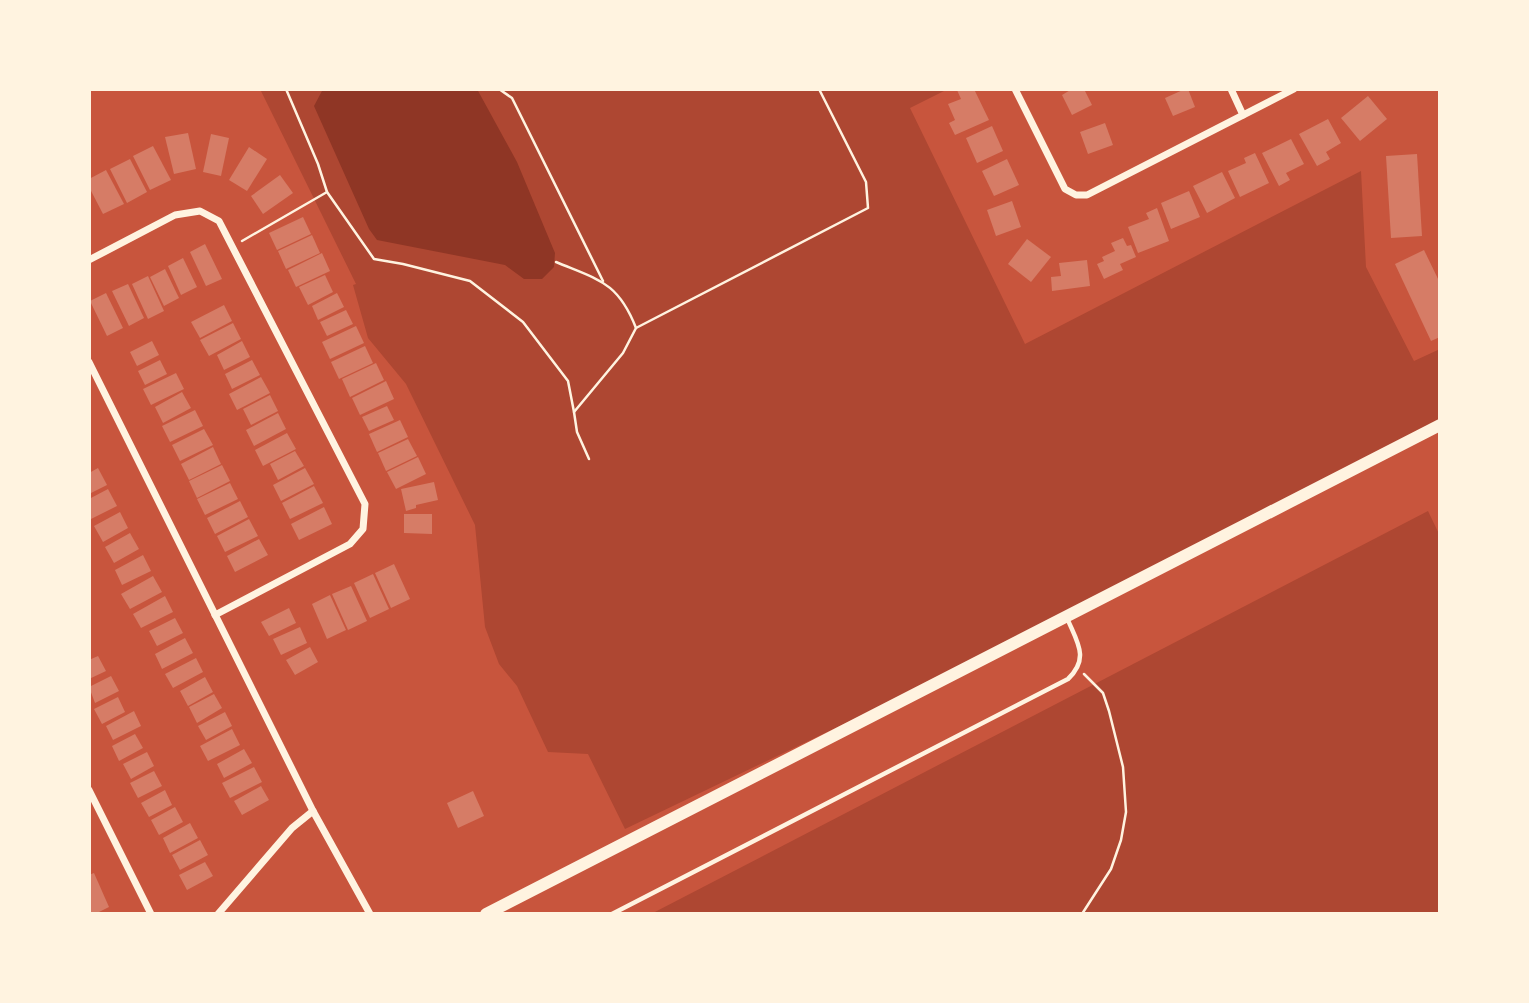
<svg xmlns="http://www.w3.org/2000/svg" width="1529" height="1003" viewBox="0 0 1529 1003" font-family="'PT Sans Narrow',sans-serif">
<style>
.green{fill:#ae4732}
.water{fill:#8f3625}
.building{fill:#d67c66}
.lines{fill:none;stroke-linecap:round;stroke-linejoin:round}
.path{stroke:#fff3e0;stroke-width:2.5}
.service{stroke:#fff3e0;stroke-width:4.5}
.minor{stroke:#fff3e0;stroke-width:7}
.secondary{stroke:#fff3e0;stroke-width:12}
</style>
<rect width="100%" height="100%" fill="#c8553d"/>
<!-- green -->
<g class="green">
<polygon points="260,89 948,89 910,108 1025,344 1361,171 1366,267 1414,361 1440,349 1440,425 1067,617 625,829 588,754 548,752 517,686 499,664 485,627 475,525 406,384 368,338 353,285 356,284"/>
<polygon points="1428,511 1440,536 1440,914 651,914"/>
</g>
<!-- water -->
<polygon class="water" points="323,89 477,89 517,162 555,253 554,267 542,279 524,279 505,265 377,240 369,229 314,106"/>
<!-- building -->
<g class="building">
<polygon points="960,89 974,89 989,120 955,135 949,123 955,120 948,104 961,99 957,90"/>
<polygon points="1072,89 1084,89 1092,105 1072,115 1062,95"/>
<polygon points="1185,89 1188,89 1195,107 1173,116 1165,98"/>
<polygon points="1368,96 1387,119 1360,141 1341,118"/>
<polygon points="1328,119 1341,143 1326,152 1330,159 1317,166 1299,134"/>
<polygon points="1105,123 1113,145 1088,154 1080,132"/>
<polygon points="992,126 1003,151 977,163 966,138"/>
<polygon points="188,133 196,169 174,174 165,137"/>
<polygon points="211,134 229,138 221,176 203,172"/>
<polygon points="1291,139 1304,164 1286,173 1290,180 1279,186 1262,153"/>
<polygon points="153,146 171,180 150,190 133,156"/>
<polygon points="249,147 267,159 247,191 229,180"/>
<polygon points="1255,153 1269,183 1240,197 1228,171 1246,163 1244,158"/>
<polygon points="1417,154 1422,236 1391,238 1386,156"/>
<polygon points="130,159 147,192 127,203 110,169"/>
<polygon points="1007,159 1019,185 994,196 982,171"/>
<polygon points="106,170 124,204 103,214 89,187 89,179"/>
<polygon points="1222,172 1235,198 1207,213 1193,186"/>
<polygon points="280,175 293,193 263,214 251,196"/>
<polygon points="1189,191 1200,217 1171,229 1161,203"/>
<polygon points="1012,201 1021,227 996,236 987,210"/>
<polygon points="1157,208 1169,241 1138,253 1128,227 1149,219 1146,213"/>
<polygon points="303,217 311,234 277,250 269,233"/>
<polygon points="312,235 320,253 286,269 278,251"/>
<polygon points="1123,238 1127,246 1131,245 1136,257 1120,264 1123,270 1104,279 1097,264 1104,261 1102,257 1115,251 1111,243"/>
<polygon points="1027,239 1051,257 1031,282 1008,264"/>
<polygon points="205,244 222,279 206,286 190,252"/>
<polygon points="1424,250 1440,283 1440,337 1431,341 1395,264"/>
<polygon points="322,253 330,271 296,287 288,270"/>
<polygon points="183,258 197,287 181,295 168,266"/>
<polygon points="1087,260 1090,286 1052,291 1051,277 1061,276 1059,263"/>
<polygon points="165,269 179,298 164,306 150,277"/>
<polygon points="325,275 333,292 308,305 299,287"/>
<polygon points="148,276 164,311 148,319 132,284"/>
<polygon points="128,284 144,318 129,326 112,291"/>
<polygon points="106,293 123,328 107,336 90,301"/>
<polygon points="337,293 344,307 318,320 312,306"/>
<polygon points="224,305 232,321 200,338 191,322"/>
<polygon points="346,310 353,324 327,336 320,322"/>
<polygon points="233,323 241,339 209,356 200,340"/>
<polygon points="356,326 364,343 330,359 322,342"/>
<polygon points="152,341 159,355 137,366 130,352"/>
<polygon points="242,341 250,357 224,370 217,355"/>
<polygon points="365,346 373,363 339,379 331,362"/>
<polygon points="160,360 167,374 145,385 138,371"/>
<polygon points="252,360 260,375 232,389 225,374"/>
<polygon points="376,363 384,380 350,397 342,379"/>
<polygon points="176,373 184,389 151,405 143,389"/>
<polygon points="261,377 270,393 237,410 229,394"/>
<polygon points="386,381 394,399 360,415 352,398"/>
<polygon points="182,392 191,408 163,423 155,407"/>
<polygon points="270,395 278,411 251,425 243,409"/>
<polygon points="387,406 394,420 369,431 362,417"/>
<polygon points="195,410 203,426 170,442 162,426"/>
<polygon points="278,413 286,429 254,446 246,430"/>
<polygon points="400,420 408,437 377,452 369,434"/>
<polygon points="204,429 213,445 180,461 172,445"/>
<polygon points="287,433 296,449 263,466 255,450"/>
<polygon points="408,439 417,456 386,471 378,453"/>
<polygon points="213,447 221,464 189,480 181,464"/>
<polygon points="295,451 304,466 278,480 270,464"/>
<polygon points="418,457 426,474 396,489 387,472"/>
<polygon points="222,465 230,481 197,498 189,481"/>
<polygon points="98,468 107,485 89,494 89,473"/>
<polygon points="305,468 314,484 281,501 273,485"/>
<polygon points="434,482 438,500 416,505 416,508 406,511 401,489"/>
<polygon points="230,483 238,499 205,515 197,499"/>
<polygon points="314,486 323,503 290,519 282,503"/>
<polygon points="108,489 117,506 91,519 89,516 89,499"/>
<polygon points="240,501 248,517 215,534 207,518"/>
<polygon points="324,507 332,524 299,540 291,524"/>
<polygon points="120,512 128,528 103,542 94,526"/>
<polygon points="404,514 432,514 432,534 404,533"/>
<polygon points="249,519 258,536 225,552 217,536"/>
<polygon points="130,533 139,549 114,563 105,547"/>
<polygon points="259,539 268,555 235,572 227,556"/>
<polygon points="143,555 151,571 122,585 115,570"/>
<polygon points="394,564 410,599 391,608 375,573"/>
<polygon points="373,574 389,609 370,618 354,583"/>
<polygon points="153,576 162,592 130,609 121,594"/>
<polygon points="351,586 367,621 348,630 332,594"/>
<polygon points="330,595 346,630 327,639 312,604"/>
<polygon points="165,596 173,612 141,628 133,614"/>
<polygon points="289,608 296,623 269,636 261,622"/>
<polygon points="175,618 183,633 157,646 149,631"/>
<polygon points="300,627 307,643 281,655 273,639"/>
<polygon points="185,638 193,653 162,669 155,654"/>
<polygon points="310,647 318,662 295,675 286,660"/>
<polygon points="98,656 106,671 89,679 89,660"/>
<polygon points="196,658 203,672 173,688 165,674"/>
<polygon points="111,676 119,691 95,703 89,687"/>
<polygon points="205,677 213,692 188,706 180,691"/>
<polygon points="214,694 222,708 197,723 189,707"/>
<polygon points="118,697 125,712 102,724 94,709"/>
<polygon points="134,711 141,726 113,740 106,726"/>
<polygon points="225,712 232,726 206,740 198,726"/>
<polygon points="232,729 240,745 208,761 200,746"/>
<polygon points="135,734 143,748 119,761 112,746"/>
<polygon points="244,749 252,763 224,778 217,764"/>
<polygon points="147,752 154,766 131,779 123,764"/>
<polygon points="254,767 262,782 230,798 222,783"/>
<polygon points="154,771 162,786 138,798 130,783"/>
<polygon points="261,786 269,800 242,815 234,801"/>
<polygon points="165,790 172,805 149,817 141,803"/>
<polygon points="473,791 484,816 458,828 447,803"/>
<polygon points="175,807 183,822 159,835 151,820"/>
<polygon points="190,823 198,838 170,853 163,838"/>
<polygon points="200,840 208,855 180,870 172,855"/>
<polygon points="205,862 213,876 187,890 179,875"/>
<polygon points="94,873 109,907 95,914 89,914 89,875"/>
</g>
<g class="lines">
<!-- path -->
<g class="path">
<polyline points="286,89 318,164 327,192 374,259 403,264 470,281 523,322 568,381 574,412"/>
<polyline points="499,89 512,98 603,281"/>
<polyline points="242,241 327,192"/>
<path d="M556,262c43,18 62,20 80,66l-13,25 -49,59 3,20 12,27"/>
<polyline points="636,328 868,208 866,182 819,89"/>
<polyline points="1082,914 1111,869 1121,840 1126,812 1123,767 1109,711 1103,693 1084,674"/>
</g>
<!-- service -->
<path class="service" d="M612,914l456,-235c22,-21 9,-37 -1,-61"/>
<!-- minor -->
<g class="minor">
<polyline points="1015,89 1065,189 1076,195 1087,195 1294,89"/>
<polyline points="1231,89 1243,115"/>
<polyline points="89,260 175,215 200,211 219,221 365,504 363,529 350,544 215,615"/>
<polyline points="89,362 313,811 370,914"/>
<polyline points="89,790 151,914"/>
<polyline points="218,914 292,828 313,811"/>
</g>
<!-- secondary -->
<polyline class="secondary" points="486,914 1440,425"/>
</g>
<!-- border -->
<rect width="1529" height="1003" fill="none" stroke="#fff3e0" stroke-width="182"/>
</svg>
